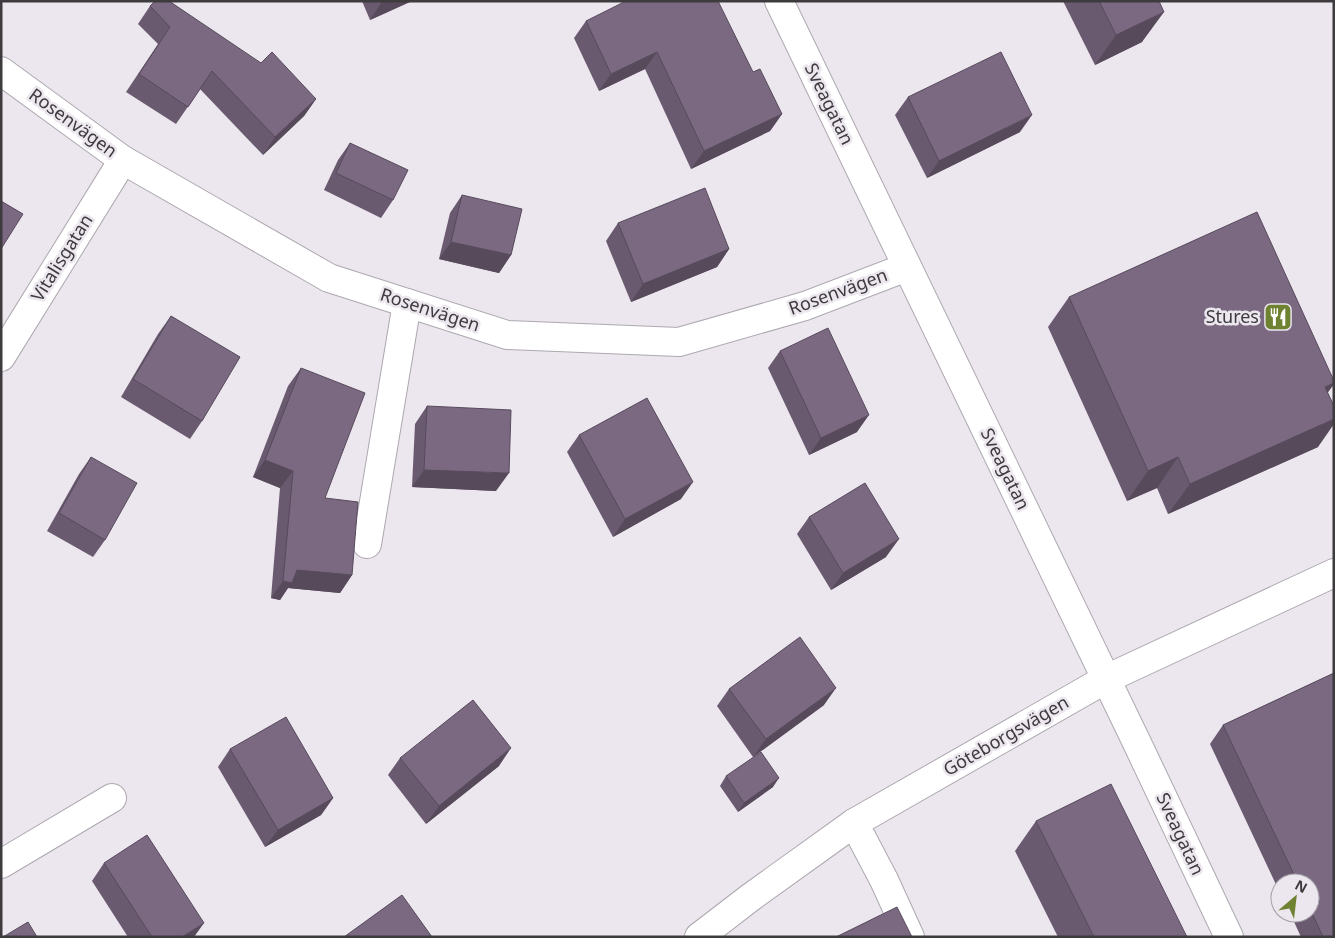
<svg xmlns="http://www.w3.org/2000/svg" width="1335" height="938" viewBox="0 0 1335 938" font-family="'Noto Sans',sans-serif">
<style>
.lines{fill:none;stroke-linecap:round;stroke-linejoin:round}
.minor-casing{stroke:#ada8b0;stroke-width:30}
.tertiary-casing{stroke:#ada8b0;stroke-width:30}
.minor{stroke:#fff;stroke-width:28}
.tertiary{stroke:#fff;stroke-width:28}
.wall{fill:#6a5a70}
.shaded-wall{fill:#564a5b}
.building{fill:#7b6982;stroke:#564a5b}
.labels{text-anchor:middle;stroke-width:5;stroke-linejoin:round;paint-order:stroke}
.street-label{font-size:18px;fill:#3d3b3e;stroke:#ece6ee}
.poi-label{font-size:18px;fill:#3d3b3e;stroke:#ece6ee;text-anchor:end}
</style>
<rect width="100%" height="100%" fill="#ece6ee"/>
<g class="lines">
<defs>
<g id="minor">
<polyline points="1,71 123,160 329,278 507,335 679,342 805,306 907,267"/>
<polyline points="1,357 123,160"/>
<polyline points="367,544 407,303"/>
<polyline points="854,823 884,880 910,937"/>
<polyline points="1,864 112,798"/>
<polyline points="699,937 751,897 854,823 1106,679"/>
</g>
<g id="tertiary">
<polyline points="779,1 1138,745 1229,937"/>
<polyline points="1106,679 1334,573"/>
</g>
</defs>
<!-- minor casing -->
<use href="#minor" class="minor-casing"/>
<!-- tertiary casing -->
<use href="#tertiary" class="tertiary-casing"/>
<!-- minor -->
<use href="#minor" class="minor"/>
<!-- tertiary -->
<use href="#tertiary" class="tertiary"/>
</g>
<!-- wall -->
<g class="wall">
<polygon points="362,1 412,1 370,20"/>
<polygon points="1063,1 1159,1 1142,42 1095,65"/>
<polygon points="150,6 261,63 316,99 304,116 263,155 200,89 176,124 126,92 158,44 138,24"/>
<polygon points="586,21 753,72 782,114 770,131 691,169 645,69 599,91 574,38"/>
<polygon points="908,97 1020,132 927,178 895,115"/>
<polygon points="350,143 393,200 381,218 324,190 338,160"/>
<polygon points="462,195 511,255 499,273 439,259 450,213"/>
<polygon points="618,223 729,249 717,267 631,302 606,241"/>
<polygon points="1069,297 1334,381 1334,384 1327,393 1318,447 1168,514 1157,488 1127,501 1048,327"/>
<polygon points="171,316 202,421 190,439 121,397 158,334"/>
<polygon points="780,351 857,432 809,455 768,368"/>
<polygon points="301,368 325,498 352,575 340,593 288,588 280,600 271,598 280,488 253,477 288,386"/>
<polygon points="427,406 496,491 412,487 415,424"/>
<polygon points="579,435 681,499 613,537 567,452"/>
<polygon points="91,457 105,540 93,557 47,531 79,474"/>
<polygon points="809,517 886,557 831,590 797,534"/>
<polygon points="1334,673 1334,937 1301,937 1290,913 1310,913 1310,883 1280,883 1280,893 1210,744 1223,725"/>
<polygon points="729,689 824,705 753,757 717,706"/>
<polygon points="230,749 333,798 321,815 265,847 218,767"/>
<polygon points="400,758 499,766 426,824 388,775"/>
<polygon points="726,776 773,787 738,812 720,786"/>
<polygon points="1036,821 1187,937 1058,937 1015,851"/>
<polygon points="104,863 194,937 128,937 92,881"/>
</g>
<!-- shaded-wall -->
<g class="shaded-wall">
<polygon points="384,1 412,1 370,20 382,2"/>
<polygon points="1164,12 1142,42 1095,65 1116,35"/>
<polygon points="657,52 645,69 599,91 611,74"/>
<polygon points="316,99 304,116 263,155 275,137"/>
<polygon points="782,114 770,131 691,169 704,151"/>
<polygon points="1032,115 1020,132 927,178 939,161"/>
<polygon points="451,242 511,255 499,273 439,259"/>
<polygon points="729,249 717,267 631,302 643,284"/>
<polygon points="1334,383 1334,384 1313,413 1325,387"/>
<polygon points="869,415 857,432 809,455 821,438"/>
<polygon points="1334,419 1334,424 1318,447 1168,514 1190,484"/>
<polygon points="1178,457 1157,488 1127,501 1148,471"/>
<polygon points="265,460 293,471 280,488 253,477"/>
<polygon points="424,470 509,473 496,491 412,487"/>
<polygon points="693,482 681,499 613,537 625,519"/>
<polygon points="899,539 886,557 831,590 843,573"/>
<polygon points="297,570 352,575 340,593 288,588 280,600 271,598 283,581"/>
<polygon points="836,688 824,705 753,757 766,739"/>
<polygon points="511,748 499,766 426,824 439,806"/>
<polygon points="779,778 773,787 738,812 744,803"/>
<polygon points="333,798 321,815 265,847 278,830"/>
<polygon points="204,923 194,937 182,937"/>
</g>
<!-- building -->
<g class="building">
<polygon points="155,1 169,1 261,63 272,52 316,99 275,137 212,71 188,107 139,74 170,27 150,6"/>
<polygon points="626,1 718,1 753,72 760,69 782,114 704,151 657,52 611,74 586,21"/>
<polygon points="1099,1 1159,1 1164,12 1116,35"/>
<polygon points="1001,52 1032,115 939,161 908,97"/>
<polygon points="350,143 408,170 393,200 336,173"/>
<polygon points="705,188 729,249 643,284 618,223"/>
<polygon points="462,195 522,209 511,255 451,242"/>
<polygon points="1,201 23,214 1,249"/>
<polygon points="1257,212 1334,381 1334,383 1325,387 1334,406 1334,419 1190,484 1178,457 1148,471 1069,297"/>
<polygon points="171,316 240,357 202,421 133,379"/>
<polygon points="828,328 869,415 821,438 780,351"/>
<polygon points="301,368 365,393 325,498 358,502 352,575 297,570 292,583 283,581 293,471 265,460"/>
<polygon points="647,398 693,482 625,519 579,435"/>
<polygon points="427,406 511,410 509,473 424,470"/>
<polygon points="91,457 137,483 105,540 59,513"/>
<polygon points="865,483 899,539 843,573 809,517"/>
<polygon points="800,637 836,688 766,739 729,689"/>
<polygon points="1334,673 1334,937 1323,937 1310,909 1310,883 1298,883 1223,725"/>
<polygon points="473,700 511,748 439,806 400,758"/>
<polygon points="286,717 333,798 278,830 230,749"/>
<polygon points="761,752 779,778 744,803 726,776"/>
<polygon points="1111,784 1187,937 1094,937 1036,821"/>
<polygon points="147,835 204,923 182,937 152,937 104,863"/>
<polygon points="402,895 432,937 344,937"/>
<polygon points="897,907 912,937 836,937"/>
<polygon points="28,922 37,937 3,937"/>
</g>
<!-- icons -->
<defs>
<symbol id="restaurant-square" viewBox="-11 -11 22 22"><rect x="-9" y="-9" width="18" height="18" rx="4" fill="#6e8232" stroke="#ece6ee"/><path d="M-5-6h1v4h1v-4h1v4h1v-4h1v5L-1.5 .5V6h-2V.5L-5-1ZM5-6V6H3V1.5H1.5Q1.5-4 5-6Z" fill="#fff"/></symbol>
</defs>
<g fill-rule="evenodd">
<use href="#restaurant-square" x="1262" y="301" width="32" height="32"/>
</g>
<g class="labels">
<!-- street labels -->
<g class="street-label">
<text transform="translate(829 104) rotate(64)" y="6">Sveagatan</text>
<text transform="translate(73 123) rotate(36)" y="6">Rosenvägen</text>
<text transform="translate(62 258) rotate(-58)" y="6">Vitalisgatan</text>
<text transform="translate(838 292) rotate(-20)" y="6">Rosenvägen</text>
<text transform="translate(430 310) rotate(18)" y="6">Rosenvägen</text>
<text transform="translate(1005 469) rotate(64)" y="6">Sveagatan</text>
<text transform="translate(1006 736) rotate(-30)" y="6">Göteborgsvägen</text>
<text transform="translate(1180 834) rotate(65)" y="6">Sveagatan</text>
</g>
<!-- poi labels -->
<g class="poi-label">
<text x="1259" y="323">Stures</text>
</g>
</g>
<!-- border -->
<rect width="1335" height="938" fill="none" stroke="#3d3b3e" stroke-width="5"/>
<!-- north arrow -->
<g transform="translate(1295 898) rotate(28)"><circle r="24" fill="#ece6ee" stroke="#a6a2a8"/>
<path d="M0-4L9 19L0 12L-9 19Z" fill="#6e8232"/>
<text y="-8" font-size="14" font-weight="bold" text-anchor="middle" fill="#3d3b3e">N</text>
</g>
</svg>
